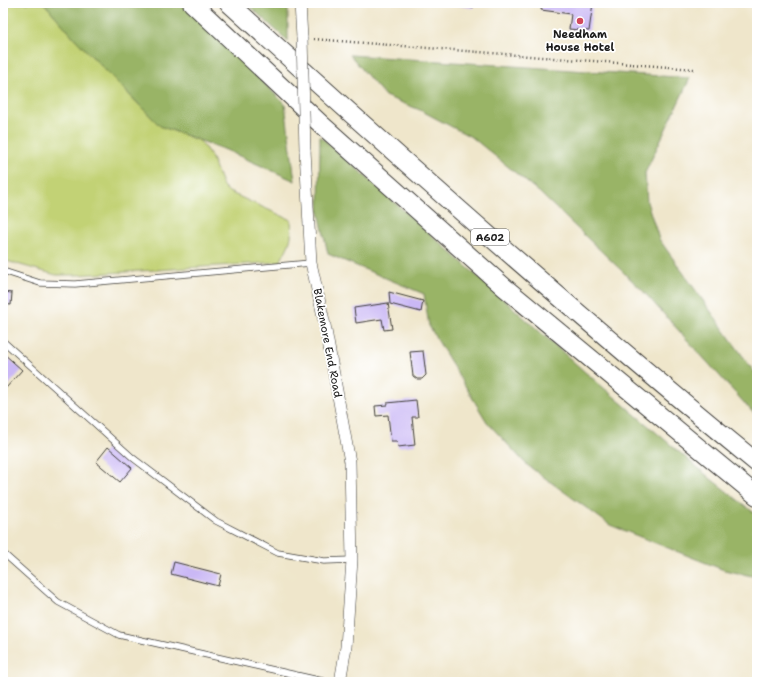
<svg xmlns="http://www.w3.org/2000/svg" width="760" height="685" viewBox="0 0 760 685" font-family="'Shantell Sans',sans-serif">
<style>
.green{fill:#c2d274;stroke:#6f7748}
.forest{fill:#99b466;stroke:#5a6841}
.building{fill:#cab8f5}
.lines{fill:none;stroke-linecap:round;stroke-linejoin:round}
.service-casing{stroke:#3c3a36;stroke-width:7}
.minor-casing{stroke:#3c3a36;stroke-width:12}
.primary-casing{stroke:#3c3a36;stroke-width:20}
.path{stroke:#3c3a36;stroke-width:2.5;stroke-dasharray:1 3;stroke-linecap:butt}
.service{stroke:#fff;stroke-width:5.5}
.minor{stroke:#fff;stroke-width:11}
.primary{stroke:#fff;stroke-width:18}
.minor-bridge-casing{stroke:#3c3a36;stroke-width:12;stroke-linecap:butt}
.minor-bridge{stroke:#fff;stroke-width:11}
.poi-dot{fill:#d1495b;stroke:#fff;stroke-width:1.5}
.labels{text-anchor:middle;stroke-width:3.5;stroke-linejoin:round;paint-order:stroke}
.shield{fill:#fff;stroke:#606060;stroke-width:1}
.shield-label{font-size:10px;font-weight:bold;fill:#1c1c1c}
.poi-label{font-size:11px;font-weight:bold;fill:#1c1c1c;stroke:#fff}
.street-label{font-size:11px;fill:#1c1c1c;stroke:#fff}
</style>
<rect width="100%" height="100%" fill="#fff"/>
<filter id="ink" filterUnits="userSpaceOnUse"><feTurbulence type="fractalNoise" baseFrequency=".025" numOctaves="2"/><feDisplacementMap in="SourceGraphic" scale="8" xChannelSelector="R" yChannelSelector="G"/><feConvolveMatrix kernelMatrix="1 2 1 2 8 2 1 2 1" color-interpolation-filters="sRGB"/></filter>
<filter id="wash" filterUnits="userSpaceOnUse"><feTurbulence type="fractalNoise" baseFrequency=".012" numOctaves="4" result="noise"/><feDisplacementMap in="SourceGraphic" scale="16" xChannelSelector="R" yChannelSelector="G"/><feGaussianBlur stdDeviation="0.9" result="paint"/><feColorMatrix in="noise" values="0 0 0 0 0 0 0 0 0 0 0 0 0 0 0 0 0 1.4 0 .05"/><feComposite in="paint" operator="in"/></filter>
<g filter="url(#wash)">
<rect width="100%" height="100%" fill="#efe6cb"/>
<!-- green -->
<path class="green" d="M3,3h41l33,38 83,85 40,15 11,15 12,30 6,6 62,28c2,21 -2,24 -11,42l-203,13h-21l-53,-15z"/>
<!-- forest -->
<g class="forest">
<polygon points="44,3 182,3 285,104 295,181 226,150 160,126 77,41"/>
<polygon points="246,3 288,3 288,41"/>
<polygon points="350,55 690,78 645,173 647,202 659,239 757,376 757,417 642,290 539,192 473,138 420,110 385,96"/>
<polygon points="320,136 585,372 711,479 757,515 757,577 724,570 610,525 527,465 487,422 429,326 424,294 328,254 319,212"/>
</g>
<g id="blocks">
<!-- building -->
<g class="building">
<polygon points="454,3 473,3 473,8 454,5"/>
<polygon points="542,3 593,3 589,31 569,29 571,14 541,10"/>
<polygon points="614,3 635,3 635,6"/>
<polygon points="3,292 12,293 11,305 3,304"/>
<polygon points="389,292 423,301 421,312 390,304"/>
<polygon points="388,303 392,329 384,330 382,319 356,323 354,308"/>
<polygon points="423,351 426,375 422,379 417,379 413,376 410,352"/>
<polygon points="3,353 22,370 6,388 3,386"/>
<polygon points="416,400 418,417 412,417 415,445 398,447 397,441 391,441 388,415 376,416 375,406 387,405 387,403"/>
<polygon points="108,447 132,468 120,482 96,462"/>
<polygon points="174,562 221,574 218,586 171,574"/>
</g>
</g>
</g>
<g filter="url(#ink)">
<use href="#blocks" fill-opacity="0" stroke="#3c3a36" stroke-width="1"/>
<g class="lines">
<defs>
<g id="service">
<polyline points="3,271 40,283 75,284 311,263"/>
<polyline points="3,341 133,458 216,521 278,553 324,561 352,560"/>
<polyline points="3,553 58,602 119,635 327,682"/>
</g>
<g id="minor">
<polyline points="300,3 302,38"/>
<polyline points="305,150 311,263 325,325 350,462 352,560 346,647 340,682"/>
</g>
<g id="primary">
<polyline points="192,3 323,126 504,287 757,496"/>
<path d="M229,3c173,158 347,312 528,460"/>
</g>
</defs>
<!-- service casing -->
<use href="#service" class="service-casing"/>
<!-- minor casing -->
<use href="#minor" class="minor-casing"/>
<!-- primary casing -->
<use href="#primary" class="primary-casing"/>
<!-- path -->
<polyline class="path" points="314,39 694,69"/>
<!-- service -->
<use href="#service" class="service"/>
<!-- minor -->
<use href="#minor" class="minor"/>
<!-- primary -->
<use href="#primary" class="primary"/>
<defs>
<polyline id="minor-bridge" points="302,38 305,150"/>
</defs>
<!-- minor-bridge casing -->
<use href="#minor-bridge" class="minor-bridge-casing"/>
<!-- minor-bridge -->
<use href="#minor-bridge" class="minor-bridge"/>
</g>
</g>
<!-- markers -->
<circle class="poi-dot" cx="580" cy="21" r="4"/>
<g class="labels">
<!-- shield labels -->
<rect class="shield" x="471" y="229" width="38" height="16" rx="3"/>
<g class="shield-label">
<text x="490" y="241">A602</text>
</g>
<!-- poi labels -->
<g class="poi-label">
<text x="580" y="38">Needham<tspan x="580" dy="13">House Hotel</tspan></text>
</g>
<!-- street labels -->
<g class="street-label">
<text transform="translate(328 343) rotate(79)" y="4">Blakemore End Road</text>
</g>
</g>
<!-- margin -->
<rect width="760" height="685" fill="none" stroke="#fff" stroke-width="16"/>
</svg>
